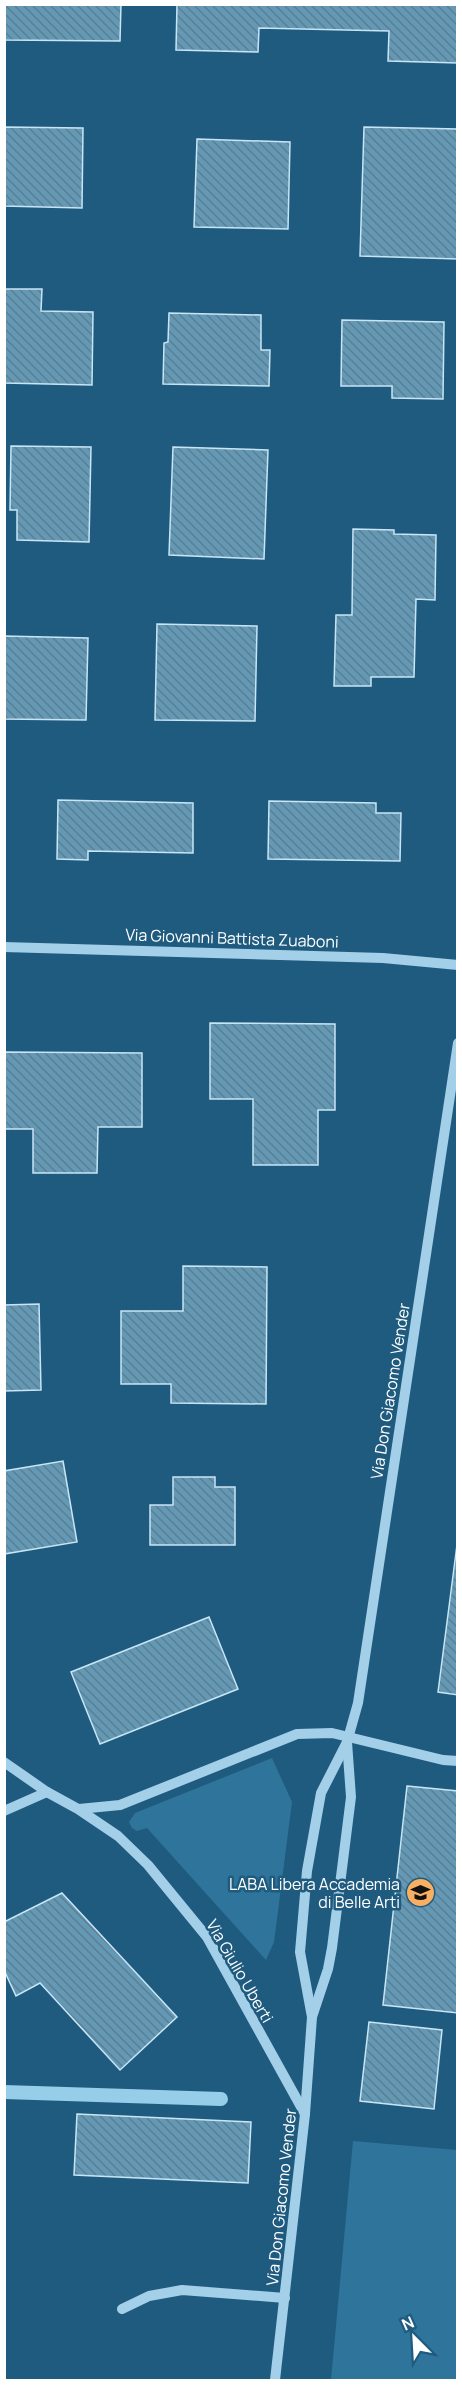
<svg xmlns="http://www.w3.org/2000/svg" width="462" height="2385" viewBox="0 0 462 2385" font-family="Manrope,sans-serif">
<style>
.green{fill:#2f759b}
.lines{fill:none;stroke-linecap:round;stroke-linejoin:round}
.stream{stroke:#96cde9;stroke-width:14}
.building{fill:url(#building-back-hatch);stroke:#c7e5f6;stroke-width:1.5}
.minor{stroke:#a3cfe8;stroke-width:10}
.labels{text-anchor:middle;stroke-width:5;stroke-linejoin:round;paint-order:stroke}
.street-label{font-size:16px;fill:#fff;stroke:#1f5b7f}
.poi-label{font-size:16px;fill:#fff;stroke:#1f5b7f;text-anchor:end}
</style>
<defs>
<pattern id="building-back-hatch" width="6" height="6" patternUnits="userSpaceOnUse" patternTransform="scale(1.5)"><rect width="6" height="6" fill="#6499b6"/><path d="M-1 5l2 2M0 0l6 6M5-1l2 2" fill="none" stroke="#5c7e91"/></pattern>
</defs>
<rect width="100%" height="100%" fill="#1f5b7f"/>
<!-- green -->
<g class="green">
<polygon points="272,1758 292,1802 274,1942 266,1960 147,1828 137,1831 132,1828 129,1822 135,1813"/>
<polygon points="353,2141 457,2150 457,2380 331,2380"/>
</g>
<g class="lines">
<!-- stream -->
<polyline class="stream" points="4,2092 221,2099"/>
</g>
<!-- building -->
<g class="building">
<polygon points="4,4 121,4 120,41 4,40"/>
<polygon points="177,4 458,4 458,63 388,61 389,31 259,28 258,52 176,50"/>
<polygon points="4,127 83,128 82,208 4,206"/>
<polygon points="364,127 458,129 458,259 360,256"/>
<polygon points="197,139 290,142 288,229 194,227"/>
<polygon points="4,289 42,289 41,311 93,312 92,385 4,383"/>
<polygon points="169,313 261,315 261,350 270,350 269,386 163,384 164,343 168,342"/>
<polygon points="342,320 444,322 443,399 392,398 392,386 341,386"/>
<polygon points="11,446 91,447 89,542 17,540 17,510 10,510"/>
<polygon points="173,447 268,450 264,559 169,555"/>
<polygon points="353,529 394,530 394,534 436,535 435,600 416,599 414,677 371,677 371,686 334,686 336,615 352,615"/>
<polygon points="157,624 257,626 255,721 155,720"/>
<polygon points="4,636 88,638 86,720 4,719"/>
<polygon points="58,800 193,803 193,853 88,851 88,860 57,859"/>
<polygon points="269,801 376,803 376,813 401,813 400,861 268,859"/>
<polygon points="210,1023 335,1024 335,1110 318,1110 318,1165 253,1165 253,1099 210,1099"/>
<polygon points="4,1052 142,1053 142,1127 98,1127 97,1173 33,1173 33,1129 4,1129"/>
<polygon points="183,1266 267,1267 266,1404 171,1403 171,1384 121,1384 121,1311 183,1311"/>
<polygon points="39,1304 41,1390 4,1391 4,1305"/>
<polygon points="63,1461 77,1542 4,1554 4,1471"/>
<polygon points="173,1477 215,1477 215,1487 235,1487 235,1545 150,1545 150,1505 173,1505"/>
<polygon points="458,1537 458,1695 438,1692"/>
<polygon points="209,1617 238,1689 100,1744 71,1672"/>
<polygon points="407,1786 458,1791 458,2013 383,2005"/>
<polygon points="62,1893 177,2017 120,2070 40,1983 16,1996 4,1970 4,1922"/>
<polygon points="369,2022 442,2030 434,2109 360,2101"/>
<polygon points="77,2114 251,2122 248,2183 74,2175"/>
</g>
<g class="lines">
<!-- minor -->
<g class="minor">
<polyline points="4,947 383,958 458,965"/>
<polyline points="4,1762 47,1792 78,1809 118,1836 148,1865 207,1937 305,2114"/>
<polyline points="79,1809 120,1805 297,1734 332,1733 443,1760 458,1761"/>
<polyline points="4,1811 47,1792"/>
<polyline points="312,2017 300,1952 307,1871 321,1793 347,1742 358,1703 458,1043"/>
<polyline points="122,2309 149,2296 182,2290 285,2298"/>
<polyline points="275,2380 305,2114 312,2017 328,1969 332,1948 351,1797 347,1742"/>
</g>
</g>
<!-- icons -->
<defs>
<symbol id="university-disc" viewBox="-11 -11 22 22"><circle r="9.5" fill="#f6af63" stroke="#1f5b7f"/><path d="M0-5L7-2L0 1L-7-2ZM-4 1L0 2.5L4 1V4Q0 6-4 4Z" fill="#111"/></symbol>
</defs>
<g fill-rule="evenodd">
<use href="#university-disc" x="404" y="1876" width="33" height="33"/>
</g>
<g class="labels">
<!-- street labels -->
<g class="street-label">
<text transform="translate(232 938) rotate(2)" y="6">Via Giovanni Battista Zuaboni</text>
<text transform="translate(390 1391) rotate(-81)" y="6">Via Don Giacomo Vender</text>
<text transform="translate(240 1971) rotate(60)" y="6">Via Giulio Uberti</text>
<text transform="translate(281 2197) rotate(-84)" y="6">Via Don Giacomo Vender</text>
</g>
<!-- poi labels -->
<g class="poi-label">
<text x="400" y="1890">LABA Libera Accademia<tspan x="400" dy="18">di Belle Arti</tspan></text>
</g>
</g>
<!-- border -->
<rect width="462" height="2385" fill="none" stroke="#ffffff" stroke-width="12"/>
<!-- north arrow -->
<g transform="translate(414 2337) rotate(336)" stroke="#1f5b7f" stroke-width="4.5" paint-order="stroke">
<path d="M0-4.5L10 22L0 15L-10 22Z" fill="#ffffff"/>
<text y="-9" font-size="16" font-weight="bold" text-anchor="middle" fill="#ffffff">N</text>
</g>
</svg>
